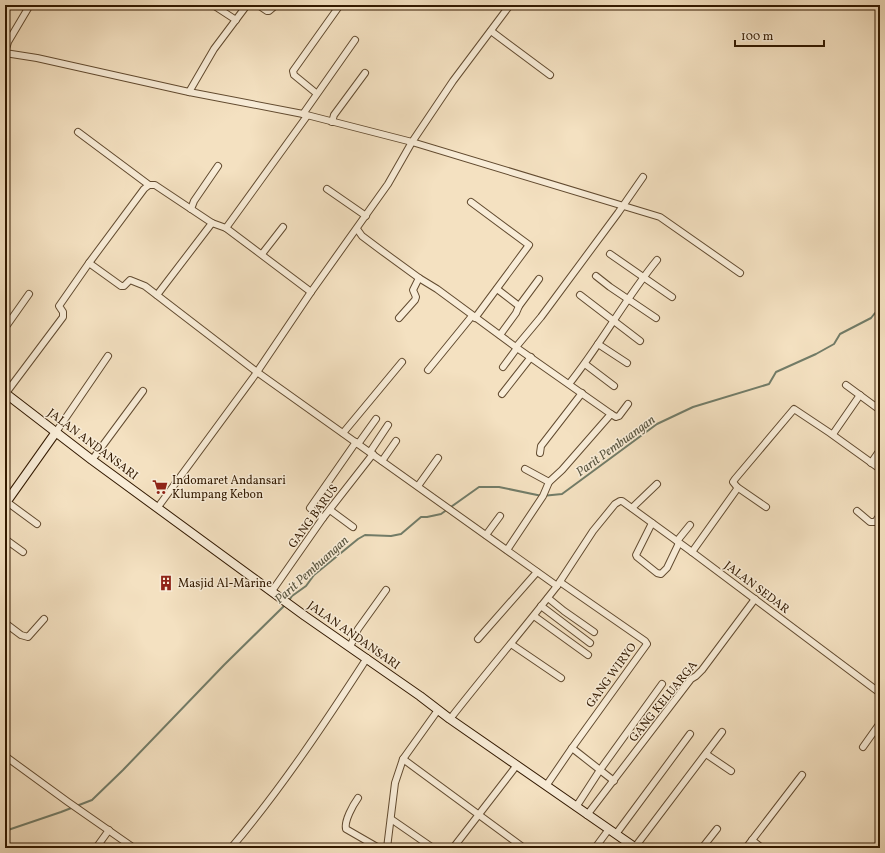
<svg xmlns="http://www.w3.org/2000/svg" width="885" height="853" viewBox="0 0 885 853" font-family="Vollkorn,serif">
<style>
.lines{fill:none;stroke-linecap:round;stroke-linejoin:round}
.stream{stroke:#727c68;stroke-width:2}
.street-casing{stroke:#624b30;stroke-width:8}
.secondary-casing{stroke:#321900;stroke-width:10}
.street{stroke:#f8ecd7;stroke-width:6}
.secondary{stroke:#f8ecd7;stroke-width:8}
.labels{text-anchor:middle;stroke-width:3;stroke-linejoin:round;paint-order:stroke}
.street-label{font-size:12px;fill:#321900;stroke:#f8ecd7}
.poi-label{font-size:12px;fill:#321900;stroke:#f8ecd7;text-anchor:start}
.water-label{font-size:13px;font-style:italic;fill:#57533d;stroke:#f8ecd7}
</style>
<rect width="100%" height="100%" fill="#f4e1c1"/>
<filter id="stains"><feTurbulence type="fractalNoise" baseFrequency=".005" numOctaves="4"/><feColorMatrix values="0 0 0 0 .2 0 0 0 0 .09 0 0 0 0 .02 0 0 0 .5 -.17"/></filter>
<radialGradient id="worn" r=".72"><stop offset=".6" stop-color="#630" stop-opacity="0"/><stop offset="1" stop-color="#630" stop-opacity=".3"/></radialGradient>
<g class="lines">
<!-- stream -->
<g class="stream">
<polyline points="288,602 292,596 306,586 314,575 358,539 365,535 391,536 401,534 421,517 427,517 441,514 479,487 499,487 542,496 562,494 657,424 693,407 769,384 776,372 816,354 834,344 840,334 871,318 875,313 880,316"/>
<polyline points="5,831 61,812 92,800 123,770 224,665 285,605"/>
</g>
<defs>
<g id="street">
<polyline points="213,5 236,20"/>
<polyline points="258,5 267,11 269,11 276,5"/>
<polyline points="491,31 550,75"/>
<polyline points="5,53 37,58 189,92 303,114 412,142 660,217 740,273"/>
<polyline points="5,53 8,42 30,5"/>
<polyline points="189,92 214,49 247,5"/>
<polyline points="316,93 294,75 293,71 340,5"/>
<polyline points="303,114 355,40"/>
<polyline points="332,122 334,115 365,73"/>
<polyline points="78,132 149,185"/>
<polyline points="327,189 366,216"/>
<polyline points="471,202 529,245 475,318"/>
<polyline points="191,209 194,201 218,166"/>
<polyline points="226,228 307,116"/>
<polyline points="357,229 362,236 382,251 419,278 437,289 517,348 611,414"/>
<polyline points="262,254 283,227"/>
<polyline points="610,254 672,297"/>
<polyline points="89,263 121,286 124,286 130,280 145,286 257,372 557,586 593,531 615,504 620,501 622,501 692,552 880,693"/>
<polyline points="596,276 610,287 656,318"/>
<polyline points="497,289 519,306"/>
<polyline points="157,295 212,223"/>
<polyline points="580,295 640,341"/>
<polyline points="399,318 415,300 416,297 413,290 419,278"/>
<polyline points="5,328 29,294"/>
<polyline points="500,335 516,313 519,306 539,279"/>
<polyline points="598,344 627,363"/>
<polyline points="516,347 541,317 618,213 643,177"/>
<polyline points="585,364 614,386"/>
<polyline points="503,367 517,348"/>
<polyline points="428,370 472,316"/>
<path d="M569,384c32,-40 56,-85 88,-124"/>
<polyline points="846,385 880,410"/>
<polyline points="6,393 63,317 63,312 59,306 89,263 144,189 149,185 155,185 212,223 226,228 311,292"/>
<polyline points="502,394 531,357"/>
<polyline points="56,432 108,356"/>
<polyline points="343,433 402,362"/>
<polyline points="833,434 860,395"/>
<polyline points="358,444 376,419"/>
<polyline points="370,452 388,425"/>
<polyline points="540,453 541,446 582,393"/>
<polyline points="92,460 143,391"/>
<polyline points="382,461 396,441"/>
<polyline points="871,463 880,450"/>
<polyline points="525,469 549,482"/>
<polyline points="418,486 438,458"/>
<polyline points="737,487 766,507"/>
<polyline points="7,502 37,524"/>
<polyline points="158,507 255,375 311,292 388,184 412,142 453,81 510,5"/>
<polyline points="632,508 657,484"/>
<polyline points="330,510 353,527"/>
<polyline points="857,511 870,522 875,522 880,515"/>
<polyline points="323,518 310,508 356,442"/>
<polyline points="652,523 636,555 637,557 657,573 661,574 667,568 679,543"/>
<polyline points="486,535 500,516"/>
<polyline points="5,539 23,552"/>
<polyline points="677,541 690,525"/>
<polyline points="507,550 543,496 549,482 562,470 611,414 616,417 619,416 628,404"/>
<polyline points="692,552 737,489 737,487 733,482 735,479 794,409 830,433 880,469"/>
<polyline points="272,591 323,518 373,454"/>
<polyline points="548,598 564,611 594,632"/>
<polyline points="541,606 590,643"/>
<polyline points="534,616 588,655"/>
<polyline points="5,623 21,635 28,637 44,619"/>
<polyline points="478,639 537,572"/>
<polyline points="511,644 561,678"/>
<polyline points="350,647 358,629 386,590"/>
<path d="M450,719c35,-45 72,-88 107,-133"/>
<polyline points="863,747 880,723"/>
<polyline points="572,748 614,781"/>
<polyline points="706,754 731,771"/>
<polyline points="5,756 68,802 134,848"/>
<polyline points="403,759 524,848"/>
<polyline points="546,786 572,748 647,644 645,641 560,582"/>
<path d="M358,798c-5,7 -14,23 -12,31l33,19"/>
<polyline points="576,807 600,770 662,684"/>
<polyline points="587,815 691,679 696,676 702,670 755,599"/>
<polyline points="391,819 433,848"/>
<polyline points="616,834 690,734"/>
<polyline points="752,840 762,848"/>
<polyline points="635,847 722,732"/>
<polyline points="96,848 109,830"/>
<path d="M231,848c50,-59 94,-125 136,-190"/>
<polyline points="387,848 395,783 403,759 438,710"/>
<polyline points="453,848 517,765"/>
<polyline points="595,848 609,829"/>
<polyline points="702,848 717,829"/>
<polyline points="746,848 802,775"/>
</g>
<g id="secondary">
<polyline points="5,393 92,460 305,616 420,696 450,719 636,848"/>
<polyline points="5,504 56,432"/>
</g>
</defs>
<!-- street casing -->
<use href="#street" class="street-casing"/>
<!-- secondary casing -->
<use href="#secondary" class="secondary-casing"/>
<!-- street -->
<use href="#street" class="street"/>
<!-- secondary -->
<use href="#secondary" class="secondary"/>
</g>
<!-- icons -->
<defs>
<symbol id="supermarket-bare" viewBox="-9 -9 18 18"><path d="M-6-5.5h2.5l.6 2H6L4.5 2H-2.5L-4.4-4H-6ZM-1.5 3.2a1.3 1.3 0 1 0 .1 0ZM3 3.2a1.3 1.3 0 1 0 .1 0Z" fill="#8f2418" stroke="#f8ecd7" stroke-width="2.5" paint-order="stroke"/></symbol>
<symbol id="building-bare" viewBox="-9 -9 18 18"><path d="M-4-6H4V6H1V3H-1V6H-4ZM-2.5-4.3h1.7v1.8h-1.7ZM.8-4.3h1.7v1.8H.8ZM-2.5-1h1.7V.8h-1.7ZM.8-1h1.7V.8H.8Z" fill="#8f2418" stroke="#f8ecd7" stroke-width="2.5" paint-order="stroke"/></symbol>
</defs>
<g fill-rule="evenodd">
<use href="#supermarket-bare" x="149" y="476" width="22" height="22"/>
<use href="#building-bare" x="155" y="572" width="22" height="22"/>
</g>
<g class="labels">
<!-- street labels -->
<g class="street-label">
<text transform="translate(93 444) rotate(37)" y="4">JALAN ANDANSARI</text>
<text transform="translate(313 516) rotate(-54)" y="4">GANG BARUS</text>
<text transform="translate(757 587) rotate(37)" y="4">JALAN SEDAR</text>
<text transform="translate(354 635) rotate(35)" y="4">JALAN ANDANSARI</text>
<text transform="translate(611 675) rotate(-54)" y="4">GANG WIRYO</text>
<text transform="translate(663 701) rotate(-51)" y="4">GANG KELUARGA</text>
</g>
<!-- poi labels -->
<g class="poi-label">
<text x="172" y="484">Indomaret Andansari<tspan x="172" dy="14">Klumpang Kebon</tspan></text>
<text x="178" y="587">Masjid Al-Marine</text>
</g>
<!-- water labels -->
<g class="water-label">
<text transform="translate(615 445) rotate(-36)" y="5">Parit Pembuangan</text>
<text transform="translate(311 569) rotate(-42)" y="5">Parit Pembuangan</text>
</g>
</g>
<!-- margin -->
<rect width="885" height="853" fill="none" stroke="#f4e1c1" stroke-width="20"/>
<rect x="6" y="6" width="873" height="841" fill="none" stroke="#321900" stroke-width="2"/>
<rect x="10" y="10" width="865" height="833" fill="none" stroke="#321900"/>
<!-- scale -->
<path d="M735 40v6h89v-6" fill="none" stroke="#321900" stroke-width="2"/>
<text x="741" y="40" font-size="12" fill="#321900" stroke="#f8ecd7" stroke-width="3" paint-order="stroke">100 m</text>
<rect width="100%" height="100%" filter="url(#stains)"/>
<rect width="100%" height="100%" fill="url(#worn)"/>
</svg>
